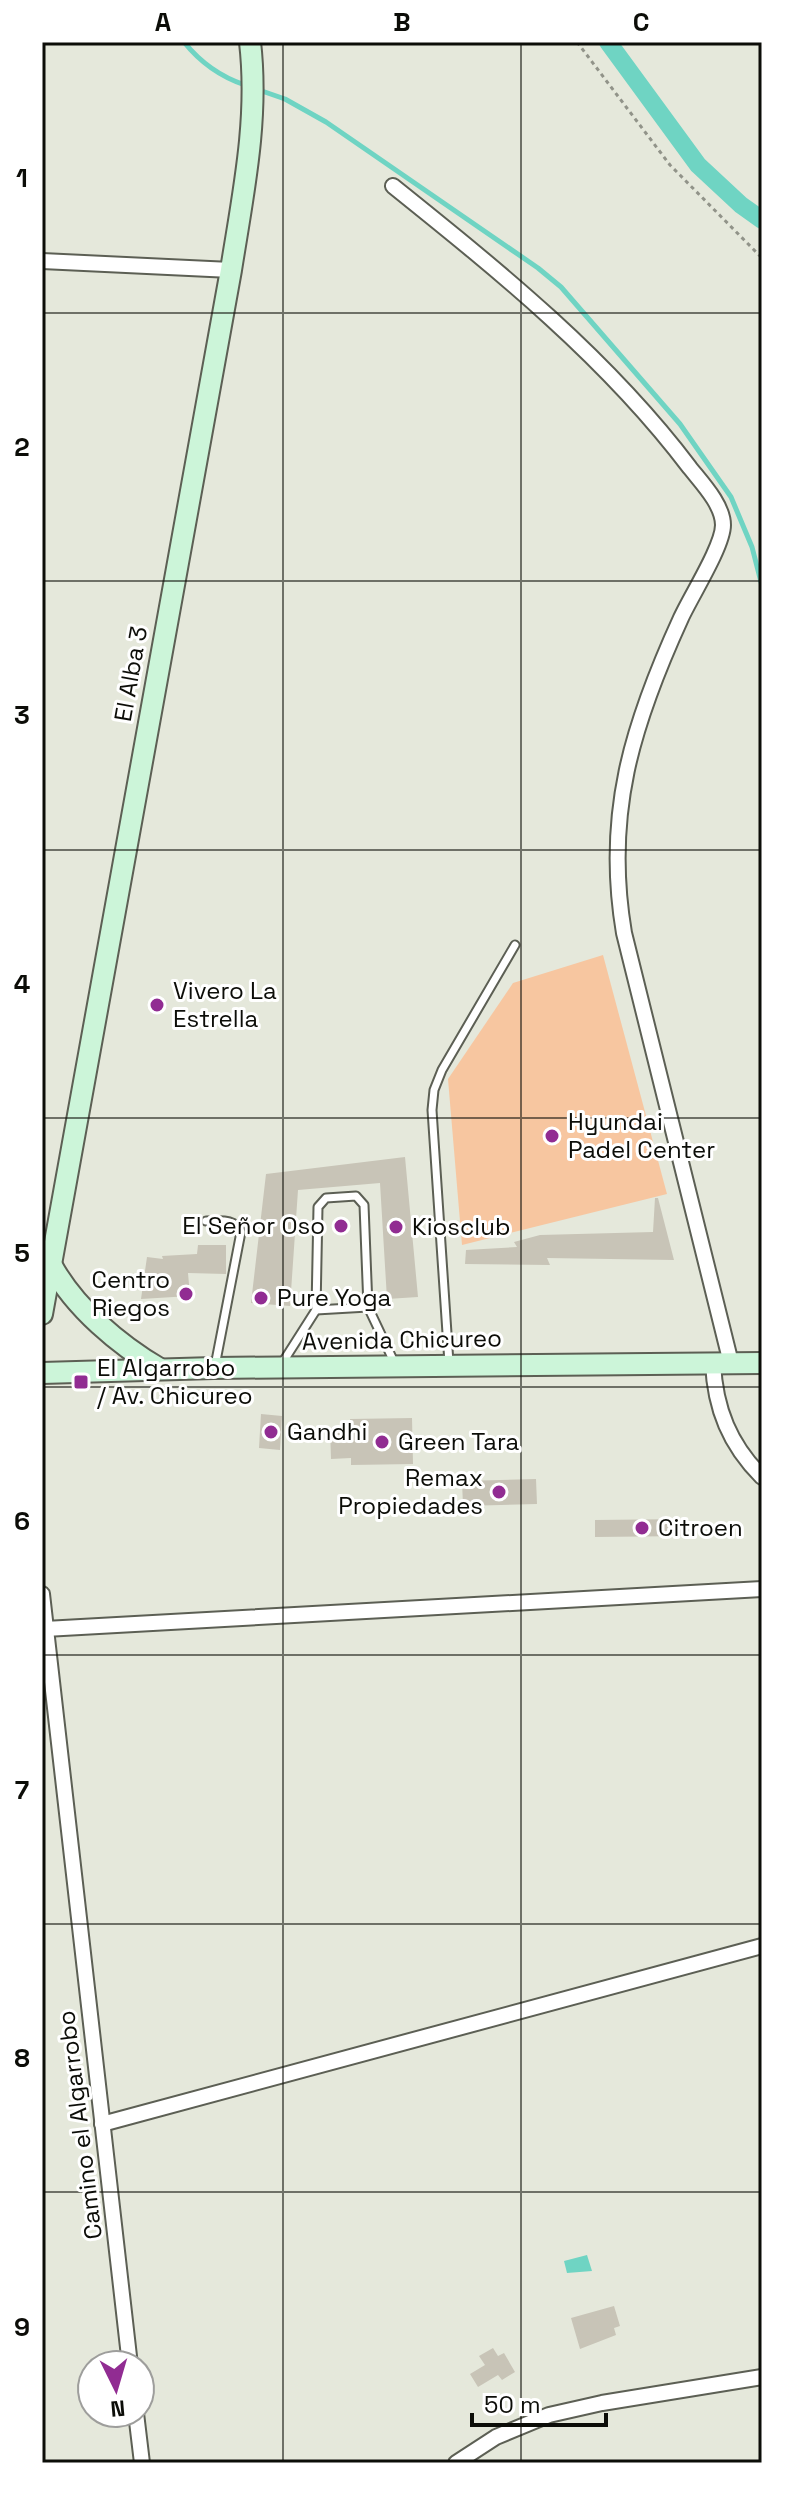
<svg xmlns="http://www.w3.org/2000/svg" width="804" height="2505" viewBox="0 0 804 2505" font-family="'Space Grotesk',sans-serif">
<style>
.green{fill:#f7c6a0}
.water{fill:#6fd4c3}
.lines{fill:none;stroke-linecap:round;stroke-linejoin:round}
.stream{stroke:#6fd4c3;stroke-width:5}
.canal{stroke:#6fd4c3;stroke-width:18}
.building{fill:#c8c4b7}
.lane-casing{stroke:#5c5f54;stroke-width:11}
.street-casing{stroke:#5c5f54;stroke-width:18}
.secondary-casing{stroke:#5c5f54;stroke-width:24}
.path{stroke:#919389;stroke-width:3;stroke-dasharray:4 4;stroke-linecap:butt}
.lane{stroke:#fff;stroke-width:7}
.street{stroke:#fff;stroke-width:14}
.secondary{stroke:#ccf5d9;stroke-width:20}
.grid{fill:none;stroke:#0c0d08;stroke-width:2;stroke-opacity:0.55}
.poi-dot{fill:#912c92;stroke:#fff;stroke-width:3}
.labels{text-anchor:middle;stroke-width:6;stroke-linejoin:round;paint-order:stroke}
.street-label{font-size:24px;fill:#0c0d08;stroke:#fff}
.poi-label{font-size:24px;fill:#0c0d08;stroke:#fff;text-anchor:start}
.neatline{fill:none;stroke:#0c0d08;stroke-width:3}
.grid-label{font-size:26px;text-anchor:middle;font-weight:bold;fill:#0c0d08}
</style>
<rect width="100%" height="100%" fill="#e5e8db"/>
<!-- green -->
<polygon class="green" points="603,955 667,1194 462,1245 448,1079 513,983"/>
<!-- water -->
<polygon class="water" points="587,2255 592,2271 567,2273 564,2261"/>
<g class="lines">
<!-- stream -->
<g class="stream">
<path d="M184,42c16,20 37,35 61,43"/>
<polyline points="259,90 285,99 326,122 538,268 561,287 680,424 731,497 752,547 762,586"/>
</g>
<!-- canal -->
<polyline class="canal" points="608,42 698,165 741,205 762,220"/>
</g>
<!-- building -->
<g class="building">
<polygon points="405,1157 418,1297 387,1299 380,1183 298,1190 290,1306 251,1303 266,1174"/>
<polygon points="655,1198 658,1198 674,1260 547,1258 550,1265 465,1264 466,1250 517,1247 514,1242 540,1235 653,1232"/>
<polygon points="198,1245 226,1245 226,1274 188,1273 190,1296 141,1299 147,1257 163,1259 162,1256 197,1254"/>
<polygon points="261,1414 282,1416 280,1450 259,1448"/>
<polygon points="412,1418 413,1464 351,1465 351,1458 331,1459 330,1428 351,1427 350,1419"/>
<polygon points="536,1479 537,1504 463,1506 462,1481"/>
<polygon points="688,1519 688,1536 595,1537 595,1520"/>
<polygon points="614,2306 620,2326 614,2328 616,2335 580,2349 571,2318"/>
<polygon points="493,2348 498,2356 504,2353 515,2372 502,2380 498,2375 478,2387 470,2374 485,2365 479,2356"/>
</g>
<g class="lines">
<defs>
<g id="lane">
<path d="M206,1221c14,0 29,-3 35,11l-26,134"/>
<polyline points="316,1310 368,1307"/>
<polyline points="449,1363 432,1110 434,1090 442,1070 515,945"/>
<polyline points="281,1365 316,1310 318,1207 326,1198 356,1196 364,1205 368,1307 395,1364"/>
</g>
<g id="street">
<path d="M393,186c107,86 214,172 297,282 12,15 33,37 33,57 0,21 -32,71 -42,93 -49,107 -77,197 -57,315l107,430"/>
<polyline points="42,261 231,270"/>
<path d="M713,1363c2,46 17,82 49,114"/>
<polyline points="42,1594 130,2365"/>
<polyline points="45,1629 762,1589"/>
<polyline points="102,2124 762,1946"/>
<polyline points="136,2413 142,2463"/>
<polyline points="456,2463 496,2437 549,2415 602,2403 762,2377"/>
</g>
<g id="secondary">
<path d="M52,1266c23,42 67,79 108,103"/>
<path d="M42,1314l189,-1044c12,-76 28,-151 19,-228"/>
<polyline points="42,1373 214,1368 762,1363"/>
</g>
</defs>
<!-- lane casing -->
<use href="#lane" class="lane-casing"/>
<!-- street casing -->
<use href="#street" class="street-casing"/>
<!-- secondary casing -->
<use href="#secondary" class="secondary-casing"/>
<!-- path -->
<polyline class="path" points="577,42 670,165 762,258"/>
<!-- lane -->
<use href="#lane" class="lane"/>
<!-- street -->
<use href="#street" class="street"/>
<!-- secondary -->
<use href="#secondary" class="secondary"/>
</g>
<!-- grid -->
<path class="grid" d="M283,42v2421M521,42v2421M42,313h720M42,581h720M42,850h720M42,1118h720M42,1387h720M42,1655h720M42,1924h720M42,2192h720"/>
<!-- markers -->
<g class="poi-dot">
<circle cx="157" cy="1005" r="8"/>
<circle cx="552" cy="1136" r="8"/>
<circle cx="341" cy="1226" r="8"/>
<circle cx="396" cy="1227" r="8"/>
<circle cx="186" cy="1294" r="8"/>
<circle cx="261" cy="1298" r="8"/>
<rect x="73" y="1374" width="16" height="16" rx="4"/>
<circle cx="271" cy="1432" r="8"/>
<circle cx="382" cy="1442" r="8"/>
<circle cx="499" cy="1492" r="8"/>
<circle cx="642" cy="1528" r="8"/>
</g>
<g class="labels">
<!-- street labels -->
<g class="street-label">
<text transform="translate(131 674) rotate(-80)" y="8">El Alba 3</text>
<text transform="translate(402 1340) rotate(-1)" y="8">Avenida Chicureo</text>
<text transform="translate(80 2125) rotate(-97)" y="8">Camino el Algarrobo</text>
</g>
<!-- poi labels -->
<g class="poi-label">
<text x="173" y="999">Vivero La<tspan x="173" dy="28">Estrella</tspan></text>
<text x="568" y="1130">Hyundai<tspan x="568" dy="28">Padel Center</tspan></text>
<text x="325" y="1234" text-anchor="end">El Señor Oso</text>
<text x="412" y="1235">Kiosclub</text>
<text x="170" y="1288" text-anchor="end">Centro<tspan x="170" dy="28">Riegos</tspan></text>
<text x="277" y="1306">Pure Yoga</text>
<text x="97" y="1376">El Algarrobo<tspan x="97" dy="28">/ Av. Chicureo</tspan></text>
<text x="287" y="1440">Gandhi</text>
<text x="398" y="1450">Green Tara</text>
<text x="483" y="1486" text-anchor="end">Remax<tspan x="483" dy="28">Propiedades</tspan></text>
<text x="658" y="1536">Citroen</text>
</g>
</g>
<!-- border -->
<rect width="804" height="2505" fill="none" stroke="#ffffff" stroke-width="88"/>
<!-- north arrow -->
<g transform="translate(116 2389) rotate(175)"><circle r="38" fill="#ffffff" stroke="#9e9e9c" stroke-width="2"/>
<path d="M0-6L14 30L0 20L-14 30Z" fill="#912c92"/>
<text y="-12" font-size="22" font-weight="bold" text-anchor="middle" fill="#0c0d08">N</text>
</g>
<!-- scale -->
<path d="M472 2413v12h134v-12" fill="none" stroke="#0c0d08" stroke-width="4"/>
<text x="484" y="2413" font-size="24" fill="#0c0d08" stroke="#ffffff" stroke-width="6" paint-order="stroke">50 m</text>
<rect x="44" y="44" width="716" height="2417" class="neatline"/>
<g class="grid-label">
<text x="163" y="31">A</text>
<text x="402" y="31">B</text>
<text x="641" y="31">C</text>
<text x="22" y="187">1</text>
<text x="22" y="456">2</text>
<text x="22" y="724">3</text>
<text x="22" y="993">4</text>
<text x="22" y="1262">5</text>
<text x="22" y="1530">6</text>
<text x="22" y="1799">7</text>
<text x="22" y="2067">8</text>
<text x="22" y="2336">9</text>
</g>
</svg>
